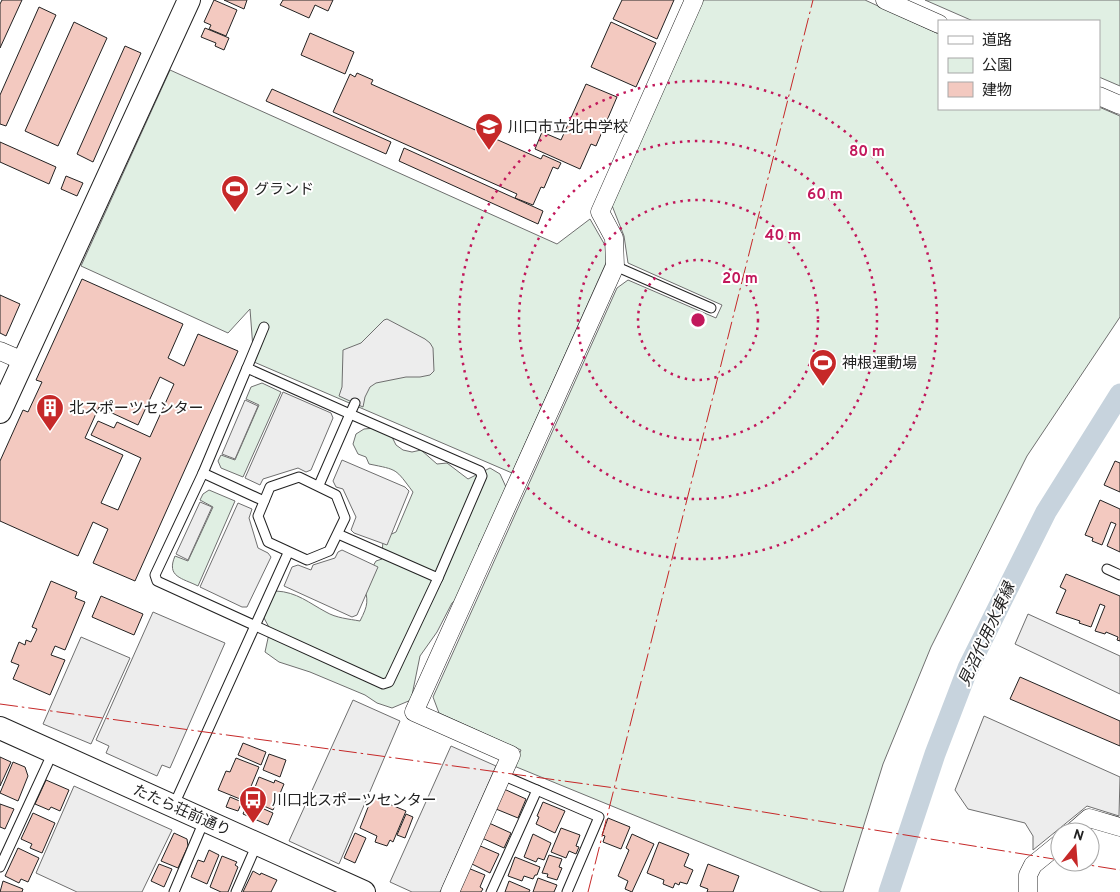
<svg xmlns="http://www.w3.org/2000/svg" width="1120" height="892" viewBox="0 0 1120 892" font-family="Overpass,'Noto Sans JP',sans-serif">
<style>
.green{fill:#e0efe3;stroke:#6f6f6f}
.parking{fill:#ededed;stroke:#6f6f6f}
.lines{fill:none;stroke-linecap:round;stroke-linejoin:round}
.canal{stroke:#c7d3dd;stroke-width:21}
.building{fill:#f3c9c0;stroke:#222;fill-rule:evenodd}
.service-casing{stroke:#222;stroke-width:11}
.minor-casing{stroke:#222;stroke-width:19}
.tertiary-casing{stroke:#222;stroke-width:24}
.service{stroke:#fff;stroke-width:9}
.minor{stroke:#fff;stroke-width:18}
.tertiary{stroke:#fff;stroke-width:22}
.power{stroke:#c62828;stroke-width:1;stroke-dasharray:18 4 2.5 4;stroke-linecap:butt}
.ring{fill:none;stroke:#c2185b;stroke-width:2.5;stroke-dasharray:2.5 5}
.labels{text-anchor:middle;stroke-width:4;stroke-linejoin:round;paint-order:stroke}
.poi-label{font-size:15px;fill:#222;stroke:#fff;text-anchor:start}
.street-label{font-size:15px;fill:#222;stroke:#fff}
.water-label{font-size:16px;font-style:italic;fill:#222;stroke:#fff}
.centre{fill:#c2185b;stroke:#fff;stroke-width:2.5}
.ring-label{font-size:15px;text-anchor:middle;font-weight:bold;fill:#c2185b;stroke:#fff;stroke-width:4;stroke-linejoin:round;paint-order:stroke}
</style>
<rect width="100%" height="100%" fill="#fff"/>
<!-- green -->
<g class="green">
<polygon points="697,0 865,0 939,34 939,109 1099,109 1099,107 1120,116 1120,317 1027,456 931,647 883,764 843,892 822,892 514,766 521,750 439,713 433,697 617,288 628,280 716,318 722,305 628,263 624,236 611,203"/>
<polygon points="925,0 1120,0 1120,86 1099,77 1099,21 973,21"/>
<polygon points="170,70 557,244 590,219 610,254 512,473 254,362 250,309 228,333 81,266"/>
<polygon points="262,383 281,392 243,477 221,468 218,461 221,455 235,460 259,405 246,399 251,387"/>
<path d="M375,428l16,7 5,10 7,5 9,2 9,-2 16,14 10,-1 21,16 22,-11 10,6 6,13 -7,25 -20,33 -2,13 -17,39 -8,6 -15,29 -17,24 -9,44 -19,8 -15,-5 -12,-8 -55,-23 -31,-10 -14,-10 5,-23 -6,-11 6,-16 6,-11c21,1 33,12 50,21 10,6 23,7 34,9 8,-16 9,-20 3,-38l13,-22 6,-2 1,-21 13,-6 17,-40c-18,-24 -15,-22 -44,-28l-3,-7 -8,-3 -5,-10 3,-10 8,-5z"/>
<path d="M209,490l26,11 -37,85c-16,-8 -32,-9 -23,-30l13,5 25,-54 -13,-7 3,-6z"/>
</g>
<!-- parking -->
<g class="parking">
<polygon points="387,319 425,339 430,343 433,348 434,371 430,375 420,377 406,377 376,383 370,387 365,397 363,407 339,396 342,387 343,350 361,343 384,320"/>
<polygon points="283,392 331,413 333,418 311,470 306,472 298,468 263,479 260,485 245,478"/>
<polygon points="245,400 258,406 235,459 222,454"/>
<polygon points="342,460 405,487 409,491 387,545 354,533 351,530 356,517 343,489 336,487 333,481"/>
<polygon points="200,502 212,507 188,560 176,554"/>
<polygon points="238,503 252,509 249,518 258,548 268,553 271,557 247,607 242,607 200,587"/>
<polygon points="342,550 378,567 357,615 352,617 284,586 292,567 298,565 311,570 313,565 335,558 338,552"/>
<polygon points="153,612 225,643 170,768 162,765 157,776 106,753 109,746 96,740"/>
<polygon points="1028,614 1120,656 1120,694 1015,644"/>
<polygon points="81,637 130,658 91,744 43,724"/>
<polygon points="353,700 400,721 339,864 289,841"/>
<polygon points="984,716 1120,777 1119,816 1087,806 1033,850 1033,836 1025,823 968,809 955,790"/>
<polygon points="451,746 496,766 440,892 412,892 390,882"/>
<polygon points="74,786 172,830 142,892 77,892 36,873"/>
</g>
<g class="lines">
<!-- canal -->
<polyline class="canal" points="889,892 935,754 968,668 1046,512 1120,394"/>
</g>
<!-- building -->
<g class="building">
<polygon points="2,0 22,0 0,48 0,4"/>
<polygon points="214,0 237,10 226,36 209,29 211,25 204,22"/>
<polygon points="224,0 247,0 244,9"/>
<polygon points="283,0 333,0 328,11 315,5 309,18 280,5"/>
<polygon points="622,0 674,0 657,39 613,19"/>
<polygon points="39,7 56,15 6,126 0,124 0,95"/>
<polygon points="74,22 107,38 58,146 25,131"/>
<polygon points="611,22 656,43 636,87 591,67"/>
<polygon points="205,28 229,38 224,50 215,46 216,43 201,37"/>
<polygon points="310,33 354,52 345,74 301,55"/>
<polygon points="125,46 141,53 93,162 77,154"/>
<polygon points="357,73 373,80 371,84 541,159 543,155 561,163 558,169 553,167 544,188 541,187 533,205 515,198 517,194 333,112 350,74 355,77"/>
<polygon points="586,84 617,97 596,146 591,144 580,169 535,149 542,132 561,140"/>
<polygon points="272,89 391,142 386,154 266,101"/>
<polygon points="0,142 56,167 49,184 0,162"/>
<polygon points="404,148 543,211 538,224 399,161"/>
<polygon points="66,176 83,183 77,196 61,189"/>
<path d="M82,279l101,45 -15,34 16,8 14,-32 40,17 -103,230 -42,-18 15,-34 -15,-7 -15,34 -78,-35v-60l23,-51 5,2 14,-30 -6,-2zM160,377l14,7 -24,53 -33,-15 -3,6 -16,-7 -7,14 50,23 -23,52 -17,-7 22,-48 -38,-17 14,-31 39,18z"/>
<polygon points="0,295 20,304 6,336 0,333"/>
<polygon points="1115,461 1120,463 1120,492 1104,485"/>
<polygon points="1100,500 1120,509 1120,552 1107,546 1116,524 1111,522 1102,545 1092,541 1093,538 1085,535"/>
<polygon points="1066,574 1120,596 1120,641 1117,640 1118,637 1106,632 1105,634 1095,631 1105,606 1100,604 1091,627 1079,623 1080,621 1056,613 1066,590 1060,587"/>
<polygon points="51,581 77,592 75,598 85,602 65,650 55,646 51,655 65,660 50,695 13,679 19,665 11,662 19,642 25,645 26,640 31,642 37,629 32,627"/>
<polygon points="101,596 143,614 134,635 92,617"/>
<polygon points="1020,677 1120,721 1120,746 1010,699"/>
<polygon points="243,743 266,752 261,765 238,755"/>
<polygon points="269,754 286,760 280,777 263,770"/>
<polygon points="0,757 11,762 0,786"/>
<polygon points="236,758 259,767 245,801 218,790 226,771 230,772"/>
<polygon points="13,762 25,767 28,776 18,801 0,793"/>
<polygon points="259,777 274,783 275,780 284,784 273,810 250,800"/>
<polygon points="46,780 69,790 60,811 51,807 49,810 35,804"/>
<polygon points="504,789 526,799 518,818 496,809"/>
<polygon points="230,797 242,802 238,811 226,807"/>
<polygon points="372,797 406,811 393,842 390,840 387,846 375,842 377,836 360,828"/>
<polygon points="248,802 273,813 268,825 243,814"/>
<polygon points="543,802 565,811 555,833 536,824 539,817 537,816"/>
<polygon points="0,804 14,809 5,829 0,827"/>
<polygon points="33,813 55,823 42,853 30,848 32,844 21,839"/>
<polygon points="406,814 413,817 405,838 397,835"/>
<polygon points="608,818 630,827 621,849 603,842 605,836 602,835"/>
<polygon points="489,823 511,833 504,848 482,838"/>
<polygon points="561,828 580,835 576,846 579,847 576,854 569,851 566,858 551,852"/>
<polygon points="174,833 187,839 188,846 178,868 161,861"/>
<polygon points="355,833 366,838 355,863 344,858"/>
<polygon points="533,834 551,843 544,860 538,858 536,862 524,857"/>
<polygon points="632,834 654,844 632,892 625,889 628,881 618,876 629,850 626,848"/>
<polygon points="659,842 689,854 684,866 693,870 687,884 680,882 679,885 675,883 673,888 663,884 664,880 647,873"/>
<polygon points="478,845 499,854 490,873 470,863"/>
<polygon points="18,848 39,858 28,882 21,879 19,883 5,876"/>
<polygon points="209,850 219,855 207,884 191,877 198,860 204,862"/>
<polygon points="549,855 562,859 559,867 562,868 557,880 547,877 548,874 542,873"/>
<polygon points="222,856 237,862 235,865 238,867 228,892 221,892 210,887"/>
<polygon points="515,857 540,867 537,875 535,875 533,879 524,876 522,881 508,876"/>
<polygon points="159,864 172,869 164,887 151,881"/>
<polygon points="708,864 739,876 733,892 707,892 708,889 700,886"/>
<polygon points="468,868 485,875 480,887 483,889 481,892 457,892"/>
<polygon points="253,871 260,875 261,873 277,880 271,892 243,892"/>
<polygon points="538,878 557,885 554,892 533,892"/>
<polygon points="3,881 23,889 22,892 0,892"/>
<polygon points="509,881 530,890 529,892 505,892"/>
</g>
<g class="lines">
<defs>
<g id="service">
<polyline points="615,266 711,308"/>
<polyline points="247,368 264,327"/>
<polyline points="203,473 155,575 157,581 383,684 389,682 438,578"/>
<polygon points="299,477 336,495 345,518 329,551 307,560 268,542 258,516 270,487"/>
<polyline points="264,501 203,473 247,368 350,414 319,485"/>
<polyline points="338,534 438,578 482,476 480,471 350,414 355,403"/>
<polyline points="1107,569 1120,575"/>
<polyline points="502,775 599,817 567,892"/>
<polyline points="173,807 288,553"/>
<polyline points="0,867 53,752"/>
<polyline points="174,892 204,821"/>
<polyline points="236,892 257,844"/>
<polyline points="491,892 537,790"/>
</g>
<g id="minor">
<polyline points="885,0 939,24"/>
<polyline points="1099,96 1120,105"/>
<polyline points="0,351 23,361"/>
<polyline points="1073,832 1089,818 1120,827"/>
<polyline points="450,892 511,755 414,712 615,266 614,238 600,212 694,0"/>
<polyline points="1028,892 1028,875 1033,865 1060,843"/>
</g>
<g id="tertiary">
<polyline points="0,412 189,0"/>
<polyline points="0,728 364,892"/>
</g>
</defs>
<!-- service casing -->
<use href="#service" class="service-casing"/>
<!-- minor casing -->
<use href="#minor" class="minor-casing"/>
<!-- tertiary casing -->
<use href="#tertiary" class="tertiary-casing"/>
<!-- service -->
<use href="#service" class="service"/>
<!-- minor -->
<use href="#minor" class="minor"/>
<!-- tertiary -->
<use href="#tertiary" class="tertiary"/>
<!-- power -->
<g class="power">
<polyline points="0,704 615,788 1060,860"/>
<polyline points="1070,862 1120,870"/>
<polyline points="588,892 813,0"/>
</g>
</g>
<!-- distance rings -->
<g class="ring">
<circle cx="698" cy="320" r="60"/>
<circle cx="698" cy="320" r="120"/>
<circle cx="698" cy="320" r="179"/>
<circle cx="698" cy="320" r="239"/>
</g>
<!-- icons -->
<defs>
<symbol id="school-pin" viewBox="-11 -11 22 30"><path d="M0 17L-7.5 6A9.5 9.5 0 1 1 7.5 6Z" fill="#c62828" stroke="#fff"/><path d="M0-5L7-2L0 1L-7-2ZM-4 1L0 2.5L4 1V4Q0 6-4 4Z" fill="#fff"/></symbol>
<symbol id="stadium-pin" viewBox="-11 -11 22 30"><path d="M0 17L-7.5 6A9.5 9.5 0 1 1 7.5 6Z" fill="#c62828" stroke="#fff"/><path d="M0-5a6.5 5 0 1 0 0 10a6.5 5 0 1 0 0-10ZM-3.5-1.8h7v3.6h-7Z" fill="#fff"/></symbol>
<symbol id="building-pin" viewBox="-11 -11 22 30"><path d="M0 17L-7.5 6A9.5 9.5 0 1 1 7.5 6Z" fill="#c62828" stroke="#fff"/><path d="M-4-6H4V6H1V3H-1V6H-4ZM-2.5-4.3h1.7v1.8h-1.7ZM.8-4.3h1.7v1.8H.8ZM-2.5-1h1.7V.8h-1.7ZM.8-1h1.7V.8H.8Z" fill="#fff"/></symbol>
<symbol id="bus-pin" viewBox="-11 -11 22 30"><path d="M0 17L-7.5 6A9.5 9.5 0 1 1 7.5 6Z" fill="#c62828" stroke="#fff"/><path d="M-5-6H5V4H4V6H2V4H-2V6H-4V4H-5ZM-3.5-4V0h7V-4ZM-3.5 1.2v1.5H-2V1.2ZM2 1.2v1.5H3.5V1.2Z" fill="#fff"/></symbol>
</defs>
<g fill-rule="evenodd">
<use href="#school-pin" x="473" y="111" width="32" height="43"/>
<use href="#stadium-pin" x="219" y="173" width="32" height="43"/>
<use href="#stadium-pin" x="807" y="347" width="32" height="43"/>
<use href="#building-pin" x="34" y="392" width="32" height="43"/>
<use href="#bus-pin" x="237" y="784" width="32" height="43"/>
</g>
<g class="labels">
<!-- poi labels -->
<g class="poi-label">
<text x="508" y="132">川口市立北中学校</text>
<text x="254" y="194">グランド</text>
<text x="842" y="368">神根運動場</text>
<text x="69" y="413">北スポーツセンター</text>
<text x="272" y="805">川口北スポーツセンター</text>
</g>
<!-- street labels -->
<g class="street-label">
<text transform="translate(182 810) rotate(24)" y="5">たたら荘前通り</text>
</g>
<!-- water labels -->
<g class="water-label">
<text transform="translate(986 634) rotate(-65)" y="6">見沼代用水東縁</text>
</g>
</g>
<circle cx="698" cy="320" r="8" class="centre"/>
<g class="ring-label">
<text x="867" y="156">80 m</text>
<text x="825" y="199">60 m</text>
<text x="783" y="240">40 m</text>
<text x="740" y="283">20 m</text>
</g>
<!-- legend -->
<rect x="938" y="20" width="162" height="90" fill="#ffffff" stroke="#a7a7a7"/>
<rect x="948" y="36" width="25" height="8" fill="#ffffff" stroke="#a7a7a7"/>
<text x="982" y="45" font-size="15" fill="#222222">道路</text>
<rect x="948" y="58" width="25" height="15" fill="#e0efe3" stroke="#a7a7a7"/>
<text x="982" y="70" font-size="15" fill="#222222">公園</text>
<rect x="948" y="82" width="25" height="15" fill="#f3c9c0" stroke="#a7a7a7"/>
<text x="982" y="95" font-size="15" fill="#222222">建物</text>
<!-- north arrow -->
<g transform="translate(1075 847) rotate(17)"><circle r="24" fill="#ffffff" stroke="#a7a7a7"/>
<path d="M0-4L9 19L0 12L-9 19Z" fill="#c62828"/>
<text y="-8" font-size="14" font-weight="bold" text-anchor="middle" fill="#222222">N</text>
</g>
</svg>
